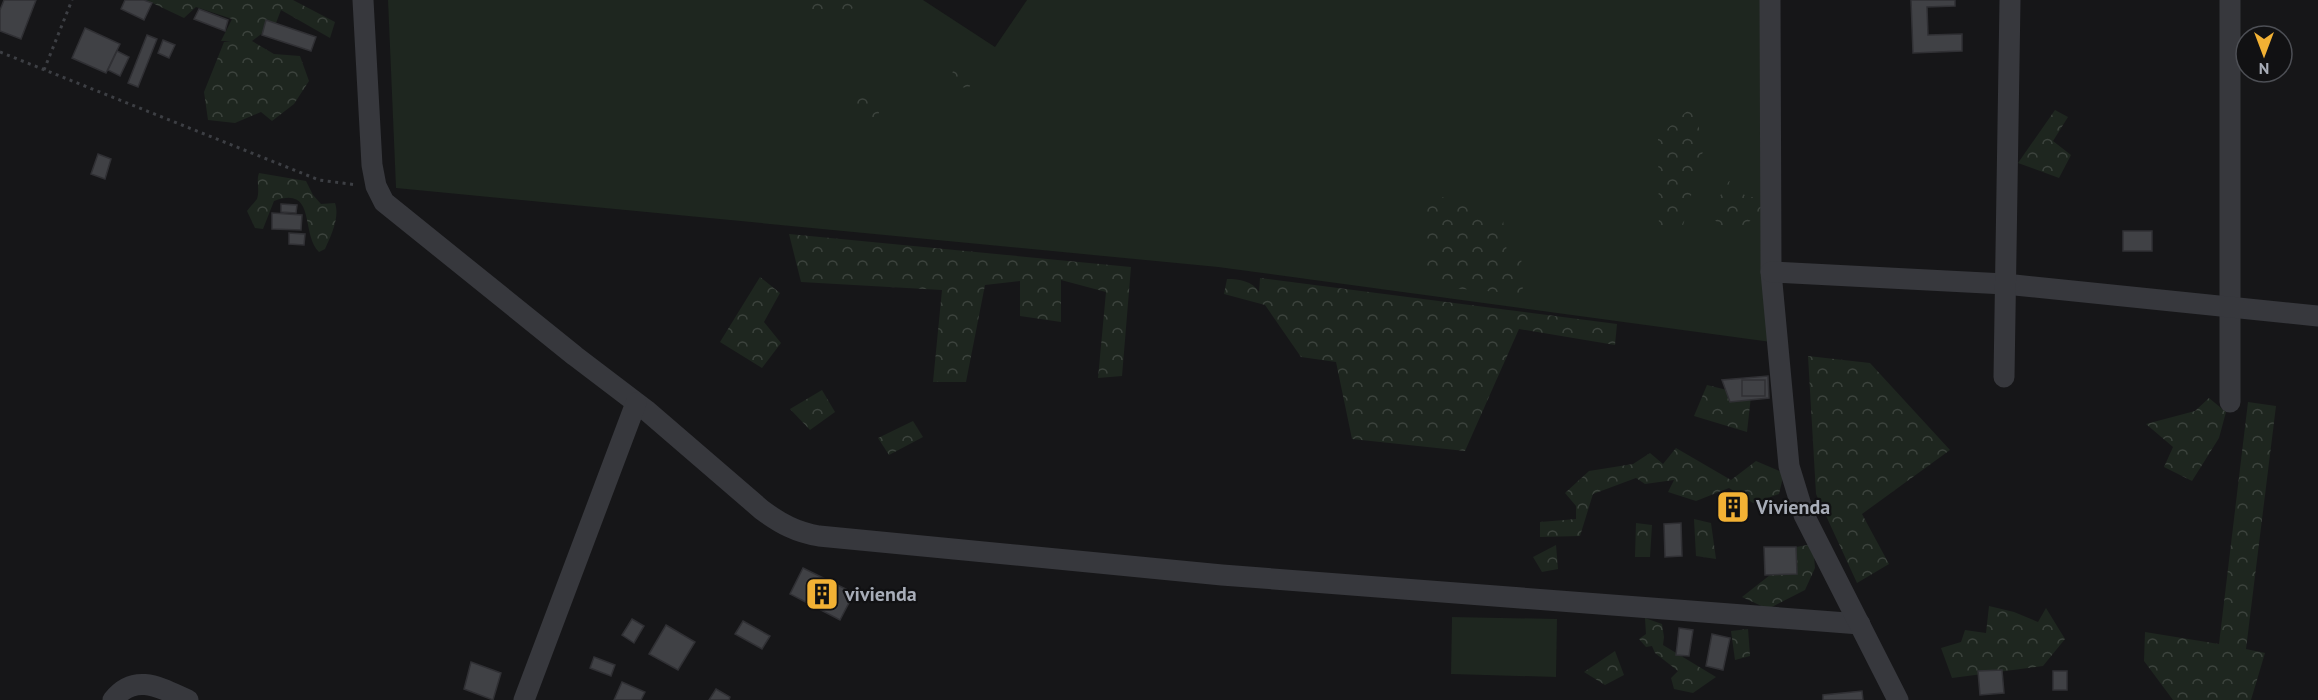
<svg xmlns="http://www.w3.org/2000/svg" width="2318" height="700" viewBox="0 0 2318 700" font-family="'PT Sans',sans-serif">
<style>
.green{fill:#1e261f}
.forest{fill:url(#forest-crowns)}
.building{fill:#404145;stroke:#303034;stroke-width:1.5}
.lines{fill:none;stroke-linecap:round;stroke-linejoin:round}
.path{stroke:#3d3f44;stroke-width:3;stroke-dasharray:3 4.5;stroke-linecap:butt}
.minor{stroke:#37383d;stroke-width:21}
.labels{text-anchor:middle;stroke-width:4.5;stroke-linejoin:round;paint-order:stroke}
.poi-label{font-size:20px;font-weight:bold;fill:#a8adb8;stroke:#111113;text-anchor:start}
</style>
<defs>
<pattern id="forest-crowns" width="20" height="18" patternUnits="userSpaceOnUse" patternTransform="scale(1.5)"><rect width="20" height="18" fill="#1e261f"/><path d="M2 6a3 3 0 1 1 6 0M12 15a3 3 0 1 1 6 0" fill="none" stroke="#3c433d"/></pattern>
</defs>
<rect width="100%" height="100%" fill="#161618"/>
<!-- green -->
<g class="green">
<polygon points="388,0 923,0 995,47 1027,0 1770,0 1771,342 1218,267 396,188"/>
<polygon points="1452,617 1557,619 1556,677 1451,674"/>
</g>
<!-- forest -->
<g class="forest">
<polygon points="146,0 293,0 335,22 330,38 281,10 276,23 252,41 274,54 300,56 309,81 294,104 272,121 261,112 235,123 208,120 204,92 224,42 231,41 221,41 232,19 196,7 184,18"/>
<polygon points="798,0 865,0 838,18 794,6"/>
<polygon points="954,67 978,68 969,88 949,86"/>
<polygon points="866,89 882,101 878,116 864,119 853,104"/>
<polygon points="1695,104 1703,151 1681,233 1659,231 1658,137"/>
<polygon points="2055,110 2068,117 2053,141 2071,155 2059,178 2018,163"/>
<path d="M259,173l47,8 7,14 8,9 14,-1c5,14 -4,33 -10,46l-6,3c-19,-19 -2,-67 -45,-51l-11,28 -8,-1 -8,-17c3,-4 7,-8 10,-12 3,-9 -1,-18 2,-26z"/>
<polygon points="1729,181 1748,198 1775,192 1778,205 1743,225 1724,229 1709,214"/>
<polygon points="1426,191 1503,220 1507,253 1521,254 1523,294 1426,286"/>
<polygon points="789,234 1131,267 1122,376 1098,378 1106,292 1061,280 1061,322 1020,316 1020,281 985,285 966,382 933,382 942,290 801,282"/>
<polygon points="760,277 780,293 764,322 781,343 762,368 720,342"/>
<path d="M1260,278l357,46 -2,21 -96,-16 -54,122 -113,-12 -16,-77 -35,-5 -36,-52 -41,-11 3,-15c13,0 25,2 32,13z"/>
<polygon points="1808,356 1870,363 1950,450 1862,514 1889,564 1857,583 1816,494"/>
<polygon points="1707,385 1751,396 1747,432 1694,416"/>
<polygon points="822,390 835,412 810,430 790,409"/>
<polygon points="2209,398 2226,412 2219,438 2192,481 2164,467 2173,447 2146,424 2195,411"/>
<polygon points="2248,402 2276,406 2246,649 2265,653 2251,700 2173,700 2144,661 2145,632 2219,644"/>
<polygon points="913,421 923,437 889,455 878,438"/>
<polygon points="1676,448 1731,480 1756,461 1784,473 1779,494 1753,503 1729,488 1696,501 1668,492 1674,480 1645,484 1636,478 1593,494 1580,536 1540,537 1540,522 1576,519 1576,506 1565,493 1589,471 1633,464 1650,453 1663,464"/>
<polygon points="1694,519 1711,523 1716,559 1696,556"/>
<polygon points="1636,523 1652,525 1650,557 1635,557"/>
<polygon points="1813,544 1815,568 1805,590 1768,609 1742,597 1770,575 1797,574 1796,547"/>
<polygon points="1556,545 1558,569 1542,572 1533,557"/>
<polygon points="1989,606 2014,612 2038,622 2046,608 2065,639 2043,666 1952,678 1941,648 1961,642 1965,630 1986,633"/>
<polygon points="1645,618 1662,624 1664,637 1663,645 1716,677 1693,693 1674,689 1671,678 1678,671 1655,653 1652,646 1646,647 1639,639 1646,634"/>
<polygon points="1748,629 1750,656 1735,660 1731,631"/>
<polygon points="1615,651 1624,675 1605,685 1584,672"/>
</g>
<!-- building -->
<g class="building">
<polygon points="4,0 36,0 21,39 0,31 0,10"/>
<polygon points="125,0 144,0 152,3 144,20 121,9"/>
<polygon points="1911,0 1955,0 1955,6 1927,7 1928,35 1962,34 1962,51 1913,53"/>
<polygon points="199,9 228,20 225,31 194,19"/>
<polygon points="266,20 316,37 311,51 262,35"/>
<polygon points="85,28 120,44 106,73 72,58"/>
<polygon points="147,35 157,39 138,87 128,83"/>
<polygon points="163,40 175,45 169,58 158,53"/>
<polygon points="117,51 129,57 120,76 108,70"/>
<polygon points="98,154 111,159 105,179 91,174"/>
<polygon points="281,204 297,205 296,213 281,212"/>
<polygon points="272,213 302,215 301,230 272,229"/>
<rect x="2123" y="231" width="29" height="20"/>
<polygon points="289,233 305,234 304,245 289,244"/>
<polygon points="1768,376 1769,398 1730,402 1722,380"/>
<rect x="1742" y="380" width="23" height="16"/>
<polygon points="1724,496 1744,497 1743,517 1723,517"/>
<polygon points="1681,523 1682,556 1665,557 1664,524"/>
<polygon points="1764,547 1796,547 1797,574 1765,575"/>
<polygon points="803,568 854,593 840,620 790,594"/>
<polygon points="632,619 644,626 634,643 622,635"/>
<polygon points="743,621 770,636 762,649 735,634"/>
<polygon points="666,625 695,642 678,670 649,654"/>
<polygon points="1679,628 1693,630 1689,656 1676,655"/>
<polygon points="1712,634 1730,638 1723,670 1706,666"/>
<polygon points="594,657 615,665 611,676 590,668"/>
<polygon points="471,662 501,673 493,700 464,689"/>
<polygon points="2002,670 2004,693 1980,695 1978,671"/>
<rect x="2053" y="671" width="14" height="19"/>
<polygon points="622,682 645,692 641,700 614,700"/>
<polygon points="716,689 730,697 729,700 709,700"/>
<polygon points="1862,691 1863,700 1823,700 1823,695"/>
</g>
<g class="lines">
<!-- path -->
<g class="path">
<polyline points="0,52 319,180 357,185"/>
<polyline points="44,70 72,0"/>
</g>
<!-- minor -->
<g class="minor">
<path d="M363,0l9,165 4,21 8,16 191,154 71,54 116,100c19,14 34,22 57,26l403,39 638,49"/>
<polyline points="1770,0 1771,272 1789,466 1804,515 1898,700"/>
<polyline points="2230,0 2230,402"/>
<polyline points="1771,272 2005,284 2318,316"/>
<polyline points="2004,377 2010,0"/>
<path d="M113,700c22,-28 48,-12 75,0"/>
<polyline points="524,700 636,403"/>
</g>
</g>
<!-- icons -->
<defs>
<symbol id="building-square" viewBox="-11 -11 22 22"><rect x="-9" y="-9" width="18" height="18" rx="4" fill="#f2b134" stroke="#111113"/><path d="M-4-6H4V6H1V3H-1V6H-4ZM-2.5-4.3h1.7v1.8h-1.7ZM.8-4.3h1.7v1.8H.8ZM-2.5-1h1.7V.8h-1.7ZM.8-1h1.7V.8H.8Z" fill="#111"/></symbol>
</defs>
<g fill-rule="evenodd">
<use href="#building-square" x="1714" y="488" width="38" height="38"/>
<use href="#building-square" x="803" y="575" width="38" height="38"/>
</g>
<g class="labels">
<!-- poi labels -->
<g class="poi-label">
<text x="1756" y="514">Vivienda</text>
<text x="845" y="601">vivienda</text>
</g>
</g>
<!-- north arrow -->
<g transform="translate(2264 54) rotate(180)"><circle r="28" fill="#111113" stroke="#4d4f55" stroke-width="1.5"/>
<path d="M0-4.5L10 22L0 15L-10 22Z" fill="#f2b134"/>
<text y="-9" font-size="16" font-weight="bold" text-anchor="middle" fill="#a8adb8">N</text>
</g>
</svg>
